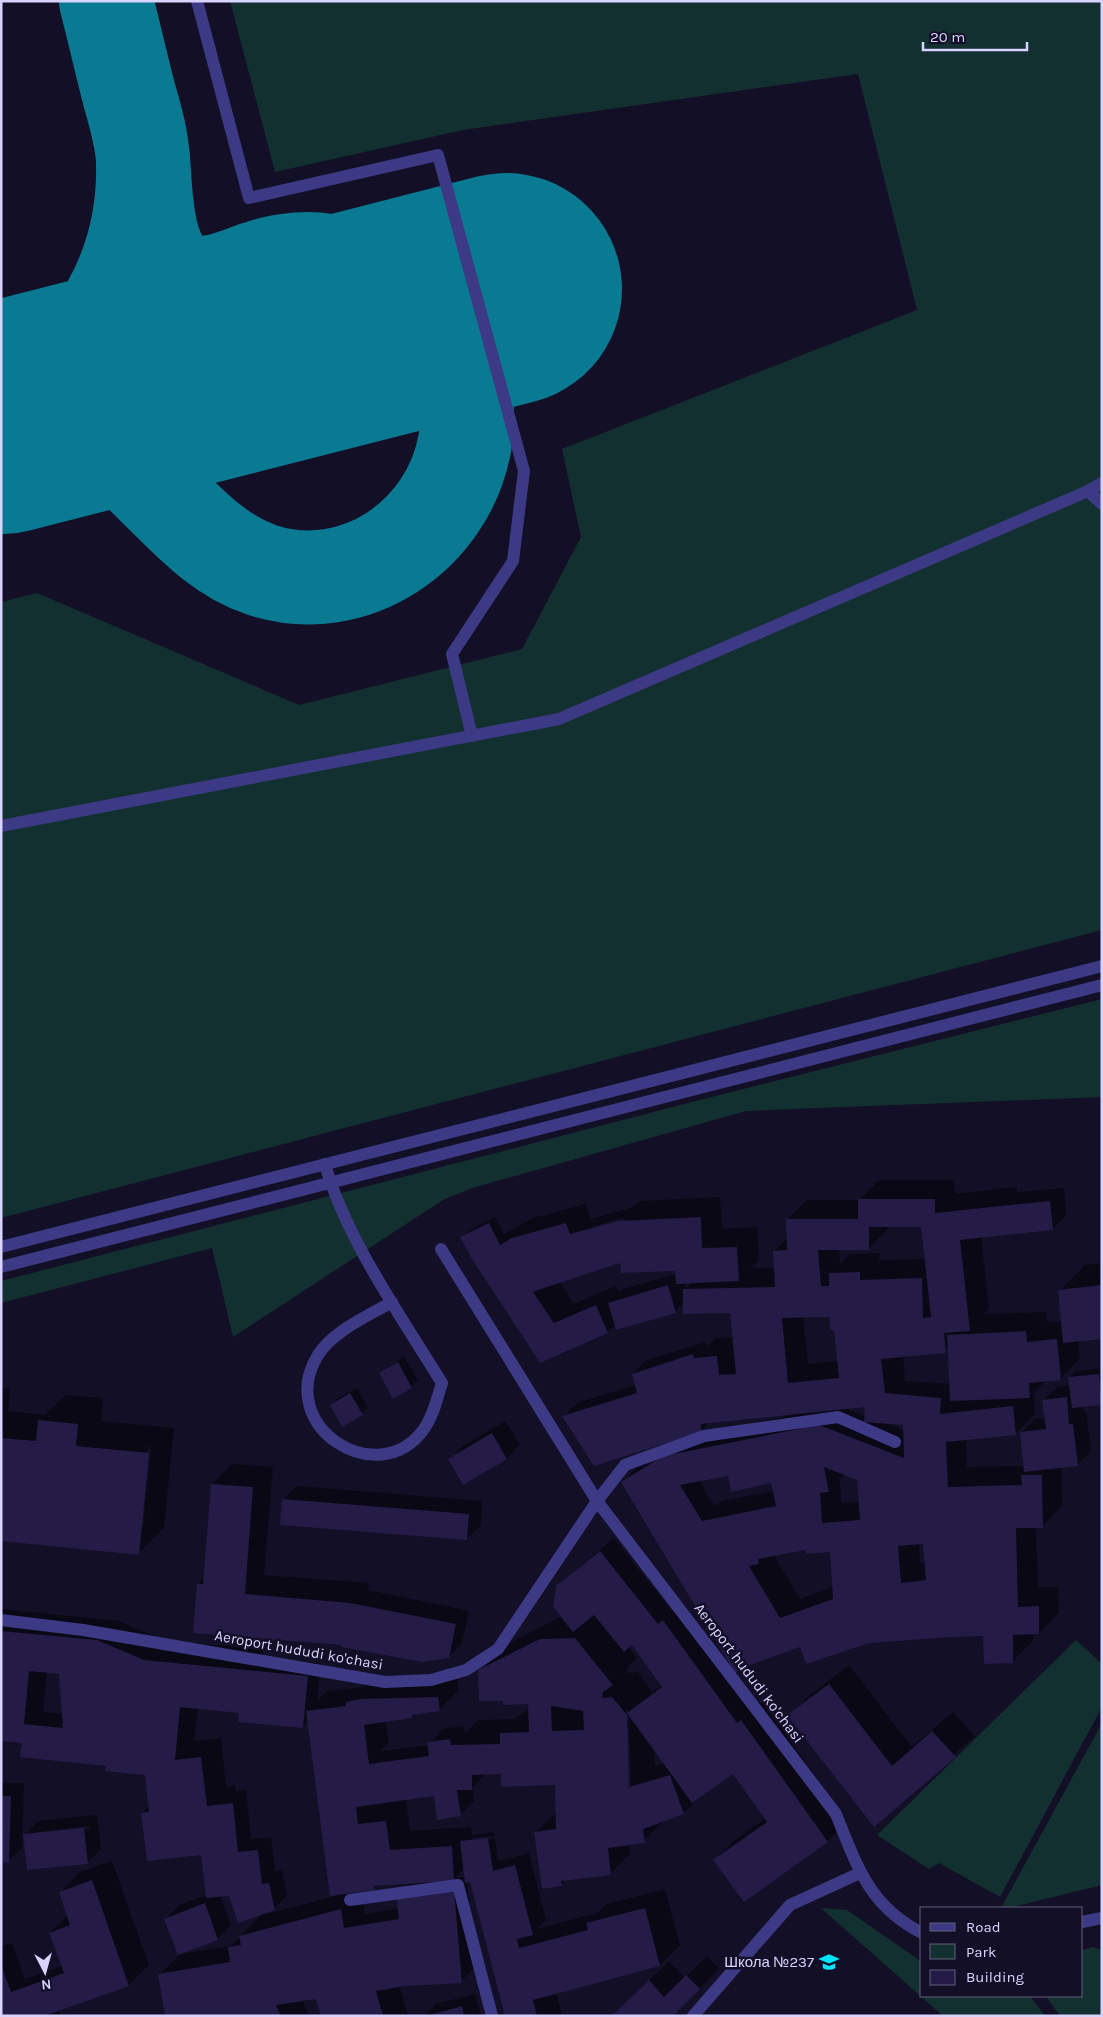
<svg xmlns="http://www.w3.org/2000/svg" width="1103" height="2017" viewBox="0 0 1103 2017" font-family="Karla,sans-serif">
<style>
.green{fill:#12302f}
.shadow{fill:#0007;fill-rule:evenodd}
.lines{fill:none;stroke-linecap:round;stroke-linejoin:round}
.taxiway{stroke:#0a7a92;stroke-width:94}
.runway{stroke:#0a7a92;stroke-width:232}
.building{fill:#241b47;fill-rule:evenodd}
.lane{stroke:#3d3a85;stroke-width:12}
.street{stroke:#3d3a85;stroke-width:12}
.labels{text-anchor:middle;stroke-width:5;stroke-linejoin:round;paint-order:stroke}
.street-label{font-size:15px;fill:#d9d4ff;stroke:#130f26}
.poi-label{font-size:15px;fill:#d9d4ff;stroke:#130f26;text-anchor:end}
</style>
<rect width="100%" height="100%" fill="#130f26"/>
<!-- green -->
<g class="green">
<polygon points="230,1 1102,1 1102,930 1,1218 1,602 37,593 299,705 522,649 581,537 562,449 917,310 858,74 463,130 275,172"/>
<polygon points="1102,999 1102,1097 746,1111 472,1188 443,1200 233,1337 212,1248 1,1303 1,1281 723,1094"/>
<polygon points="1076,1640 1102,1664 1102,1707 1000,1897 939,1863 929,1869 877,1835"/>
<polygon points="1102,1723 1102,1885 1009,1908 1001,1908"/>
<polygon points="821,1908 847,1910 922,1962 922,1996 1030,1996 1045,2016 943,2016"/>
<polygon points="1093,1947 1102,1950 1102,2016 1060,2016 1046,1996 1082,1996 1082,1950"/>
</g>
<!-- shadow -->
<g class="shadow">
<path d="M879,1180h75l1,14 62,-7v5l47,-4 2,27 -13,14 -72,7 8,73 -5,5 62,-2 1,10 15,-1 -3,-30 26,-26 17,-2v74l-24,3 2,19 -20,20 -14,1 -12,13 1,21 -20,20 -49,5 1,28 57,-1 -3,-33 14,-14 11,-1 -2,-18 13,-13 14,-2 -1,-8 6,-6 26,-3v35l-20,2 1,6h3l5,40 -14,14 -16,2 1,39 -20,20 -6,1 2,60h20l1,26 -20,20h-6v8l-20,20 -29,-27 -183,12 -178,-164 13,-14 42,-25 -114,-27 13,-13 59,-18 -3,-11 13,-14 60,-18 1,5 8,-9 19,-1 -2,-25 -48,-9 -9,9 -59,12 -8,8 -68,29 -78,-124 7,-6 26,-14 9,17 29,-16 53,-14 5,15 42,-12 7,-6 80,-4 2,32 35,-2 2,33 -9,8h25l-1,-17 14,-14 -1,-17 20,-20h52zM624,1218l1,2 -32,9v-3zM889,1226h33l4,33 -47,1 1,-7 -30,1 -10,10 -1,-15 30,-1 20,-20zM622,1260l54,9 1,5 -54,15 -4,4 -3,-7 -42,18 -14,-22zM684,1282h8l-6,6zM803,1316h28l4,13 3,32 -30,3zM949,1348l2,36 -46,-3 -2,-25 42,-4zM866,1406l-1,10 -20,-8zM791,1413l1,2 -101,21 10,-5 9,-10zM886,1423l20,1 -1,7zM729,1474l43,8 2,9 -52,10 -8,5 -15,-26zM845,1474l13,5 2,23 -19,1 -1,-24zM924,1542l2,21h-6l-1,-20zM807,1548l24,2 2,37 -33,12 -26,-44z"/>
<polygon points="404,1357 418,1380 411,1387 380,1373"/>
<path d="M1,1388l9,1 -2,22 37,4 20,-20 38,3 -2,23 73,7 -10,100 -26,26 -137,-14zM148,1447h3l-8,80h-3z"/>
<polygon points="357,1388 368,1408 362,1414 332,1405 338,1398"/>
<polygon points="505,1421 520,1444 507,1458 464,1483 450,1460 463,1446"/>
<polygon points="232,1464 273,1467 264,1575 369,1583 368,1590 469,1611 462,1643 449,1657 198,1584 205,1577 212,1484"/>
<polygon points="297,1486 482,1501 481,1525 467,1539 283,1499"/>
<path d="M614,1538l58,73 5,-3 73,101 12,-8 85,120 -19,20 -113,19 20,-20 31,-22 -33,-45 -31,21 -18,19 -20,7 -20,21 -15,2 1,11 -20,20 -43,5 -6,6 -25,-53 21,-20 -1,-28 -54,-11h-15l-15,15 2,13 -14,14 -25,-20 -29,4 4,32 61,-4 1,8 22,-3 4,29 31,-8 17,67 -9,9 60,-16 10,-9 58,-15 15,56 -20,20 -104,27 6,24h-56l-35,-136 -4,1 8,87 -14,13 -61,5 8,30h-86l-5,-19 -15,3 7,16h-143l-7,-41 20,-20 -13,-36 13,-14 28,-10 -4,-41 -61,-41 8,-7 -4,-32 -123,-32 -22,-2v-131l117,12 46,19 99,10 -1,7 59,6 -4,38 10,-10 35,-4 5,-5 90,-4 2,12 -20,20 -23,3 -4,4 -27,3 4,23 -9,8 49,-6 13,-16 22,-3 1,8 13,-14 37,-1 14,-11v-5l-25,-4 -24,-28 26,-26 56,-29 -5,-30zM632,1644l30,41 -10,7 -14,-20 -11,1 1,-6 9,-9 -9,-11zM47,1672l14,1 3,41 -21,-2zM198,1708l42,4 62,15 6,-6 31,174 -76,20v-2l-32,33 -51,8 38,-15 13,-14 -11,-30 10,-1 44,15 13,-13 -5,-26 -7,1 -4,-34 -20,2 -5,-49 -10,1 -1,-6 -9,2 -5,-49 -27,3zM626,1709h2l3,78 -3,3zM654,1749l10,14 -9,3zM494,1836l1,2 -23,3v-3zM465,1868l1,9 -11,1zM411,1882l-13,14 1,12 -34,6 -4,-23 13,-2 4,-5z"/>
<polygon points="849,1665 912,1747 953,1712 975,1736 874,1825 789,1715 809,1696"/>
<polygon points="1,1783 24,1783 22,1848 8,1861 1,1861"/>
<path d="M97,1815l4,34 -14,14 -62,-28 13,-14zM90,1826l1,3 -53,5v-2z"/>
<polygon points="112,1861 149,1965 129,1985 59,2009 61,2016 1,2016 1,1947 12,1943 25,1979 62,1966 50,1933 68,1915 60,1892 80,1872"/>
<polygon points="707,1956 719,1969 671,2016 625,2004 669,1961 685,1978"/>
<polygon points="475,1994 481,2016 424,2016 436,2004"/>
</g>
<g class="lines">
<!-- taxiway -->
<g class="taxiway">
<path d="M112,303c-10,30 -26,63 -21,95 6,37 37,64 62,89 33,32 64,68 109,83 93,30 187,-35 203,-128 16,-94 -63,-181 -157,-183 -17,0 -35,3 -51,9 -26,8 -51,23 -78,9 -34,-19 -33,-84 -36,-118"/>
<path d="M1,407c94,-46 145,-144 142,-246 -1,-23 -8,-46 -14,-67 -8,-31 -15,-62 -23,-93"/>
</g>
<!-- runway -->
<polyline class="runway" points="1,418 506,289"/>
</g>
<!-- building -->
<g class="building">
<path d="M858,1199h77v14l115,-12 3,29 -93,10 10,91 -26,2 2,20 -65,6 4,34 56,5 -1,16 73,-8 3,29 -70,7 2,45 74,-2 -1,-10h21l1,53h-27l2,79 21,-1v28l-26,1v28l-29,1 -1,-28 -31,1 -83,6 -63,21 -6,-17 -53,19 -12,7 -114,-191 42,-26 156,-31 85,33 -1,-33 -39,-3 1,-15 -164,17v8l-107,34 -32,-50 75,-23 -5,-19 61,-20 1,4 23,-2 2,19 17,-1 -6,-61 -47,1v-25l92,-2 -2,-36 14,-1 -1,-31h72zM869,1227h52l10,90 -8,1 -1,-40 -62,2v-8l-31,1v13h-8l-3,-36h51zM830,1317v13h4l5,48 -51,5 -6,-65zM824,1467l33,13 3,40 -38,3 -2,-30 9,-1zM728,1476l3,16 40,-9 5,23 -74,15 -22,-36zM923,1544l3,36 -25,3 -3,-37zM806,1550v4l24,-2 3,47 -53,19 -31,-52 10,-2 -1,-5z"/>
<polygon points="701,1217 702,1248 737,1247 739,1281 676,1284 675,1271 621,1273 620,1263 538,1290 533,1292 554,1323 596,1305 608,1333 540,1363 472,1259 460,1237 489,1223 500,1245 512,1238 566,1223 570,1234 618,1221"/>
<polygon points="668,1285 676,1313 616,1330 608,1303"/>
<polygon points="1102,1285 1102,1339 1063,1343 1058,1290"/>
<polygon points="1026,1331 1027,1342 1057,1339 1061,1380 1029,1383 1030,1398 950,1401 947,1335"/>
<polygon points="398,1362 412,1388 393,1399 379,1373"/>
<polygon points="1099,1374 1102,1405 1072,1408 1068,1377"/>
<polygon points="350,1393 363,1415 342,1427 330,1405"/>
<polygon points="1067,1397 1069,1424 1073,1424 1078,1466 1024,1472 1020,1432 1046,1429 1042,1400"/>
<polygon points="38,1420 78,1424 76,1446 149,1453 139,1555 1,1541 1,1438 36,1441"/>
<polygon points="492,1433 507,1459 463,1485 448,1459"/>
<polygon points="211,1484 253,1487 245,1594 350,1603 456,1624 449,1658 422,1662 341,1647 341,1645 193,1633 197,1584 203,1584"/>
<polygon points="282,1499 469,1514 467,1540 280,1525"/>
<polygon points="600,1551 658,1624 663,1620 737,1723 741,1720 828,1842 744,1902 713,1860 767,1822 733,1774 692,1803 627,1713 662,1687 632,1645 624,1652 594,1615 573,1632 553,1607 556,1586"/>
<path d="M1,1631l96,9 47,20 164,16 -5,52 -65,-6 1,-9 -59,-6 -5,53 26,-3 6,49 26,-3 5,49 20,-2 4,34 7,-1 6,27 -37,13 -9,-27 -23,2 -5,-43 -54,6 -6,-48 8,-1 -4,-37 -40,-4 1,-5 -86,-9 2,-14 -21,-2zM29,1671l30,3 4,54 -39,-4z"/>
<path d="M575,1638l38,47 -10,7 -1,6 10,-1 15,18 2,72 41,-12 14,39 -41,15 2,14 -37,5 3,27 -50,6 1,5 -20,3 -8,-57 22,-3 -1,-44 -54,2v-13l-29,1v15h-15l4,26 -24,4 -3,-24 -78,11 2,17 28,-3 4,29 62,-4 2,35 -80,5 1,4 -45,6 -24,-185 40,-5v-4l15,-3 77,-2 2,14 -28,4v3l-48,7 5,39 60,-8 -2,-14 23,-3 1,6 49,-1v-11l29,-1 -1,-28 -25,1v-4h-24l-1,-31 62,-31zM551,1706l32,5 1,19 -32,1z"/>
<polygon points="829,1684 892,1766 932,1731 956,1757 874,1827 787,1715"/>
<polygon points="1,1796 11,1796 9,1863 1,1862"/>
<polygon points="84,1828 88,1864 27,1870 23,1834"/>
<polygon points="488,1838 493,1871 515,1865 533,1935 517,1939 519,1948 588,1930 586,1923 645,1908 660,1966 533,2000 537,2016 505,2016 470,1882 465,1883 460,1841"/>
<polygon points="92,1880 129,1986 44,2016 1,2016 1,1965 11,1992 64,1973 49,1933 70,1925 59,1892"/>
<polygon points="454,1890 462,1983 405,1986 376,1991 383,2016 321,2016 316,1999 276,2005 281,2016 165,2016 158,1974 230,1962 228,1947 241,1945 239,1936 341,1909 344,1928 399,1919 396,1895"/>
<polygon points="205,1903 218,1940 178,1955 164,1919"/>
<polygon points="686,1975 700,1989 673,2016 612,2016 649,1980 664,1997"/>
<polygon points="462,2006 464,2016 430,2016 430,2015"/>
</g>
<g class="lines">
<!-- lane -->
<g class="lane">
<polyline points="197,1 249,198 438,155 524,471 513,561 452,654 472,736"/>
<polyline points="1102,483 1088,491 1102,504"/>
<polyline points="1,826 559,719 1088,491"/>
<path d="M325,1164c20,73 77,154 117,219 -5,15 -8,32 -18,46 -46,64 -150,-3 -106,-74 15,-24 50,-39 74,-53"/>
<polyline points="1,1247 1102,966"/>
<polyline points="1,1267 1102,985"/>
<polyline points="597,1501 625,1465 704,1436 838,1417 895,1442"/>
<polyline points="350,1900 458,1885 492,2016"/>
</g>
<!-- street -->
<g class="street">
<path d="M441,1249l156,252 239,313c21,52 33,92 86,119"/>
<polyline points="1,1620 83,1630 385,1682 431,1680 466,1670 498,1649 597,1501"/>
<polyline points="1082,1922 1102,1918"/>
<polyline points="693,2016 790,1905 860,1873"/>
</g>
</g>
<!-- icons -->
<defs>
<symbol id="school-bare" viewBox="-9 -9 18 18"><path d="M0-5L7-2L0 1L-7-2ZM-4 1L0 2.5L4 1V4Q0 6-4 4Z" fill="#00e5ff" stroke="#130f26" stroke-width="2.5" paint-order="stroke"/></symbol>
</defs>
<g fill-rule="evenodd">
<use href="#school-bare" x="815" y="1948" width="28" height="28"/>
</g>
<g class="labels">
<!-- street labels -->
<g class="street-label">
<text transform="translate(299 1650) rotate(10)" y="5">Aeroport hududi ko'chasi</text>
<text transform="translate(749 1673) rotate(53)" y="5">Aeroport hududi ko'chasi</text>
</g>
<!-- poi labels -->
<g class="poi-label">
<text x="814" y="1967">Школа №237</text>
</g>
</g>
<!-- border -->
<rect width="1103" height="2017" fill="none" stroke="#d9d4ff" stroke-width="5"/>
<!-- legend -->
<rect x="920" y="1907" width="162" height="90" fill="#130f26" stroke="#625e7d"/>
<rect x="930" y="1923" width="25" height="8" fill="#3d3a85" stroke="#625e7d"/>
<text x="966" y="1932" font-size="15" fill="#d9d4ff">Road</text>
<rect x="930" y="1944" width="25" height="15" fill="#12302f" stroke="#625e7d"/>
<text x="966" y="1957" font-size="15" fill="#d9d4ff">Park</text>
<rect x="930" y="1970" width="25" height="15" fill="#241b47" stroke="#625e7d"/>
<text x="966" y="1982" font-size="15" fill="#d9d4ff">Building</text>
<!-- north arrow -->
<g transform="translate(45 1972) rotate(174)" stroke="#130f26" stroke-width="4" paint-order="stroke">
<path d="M0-4L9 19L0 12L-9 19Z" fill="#d9d4ff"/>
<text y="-8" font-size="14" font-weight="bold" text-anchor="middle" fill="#d9d4ff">N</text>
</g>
<!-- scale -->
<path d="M923 42v8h104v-8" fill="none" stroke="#d9d4ff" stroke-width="2.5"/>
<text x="930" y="42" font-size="15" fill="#d9d4ff" stroke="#130f26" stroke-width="4" paint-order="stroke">20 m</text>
</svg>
